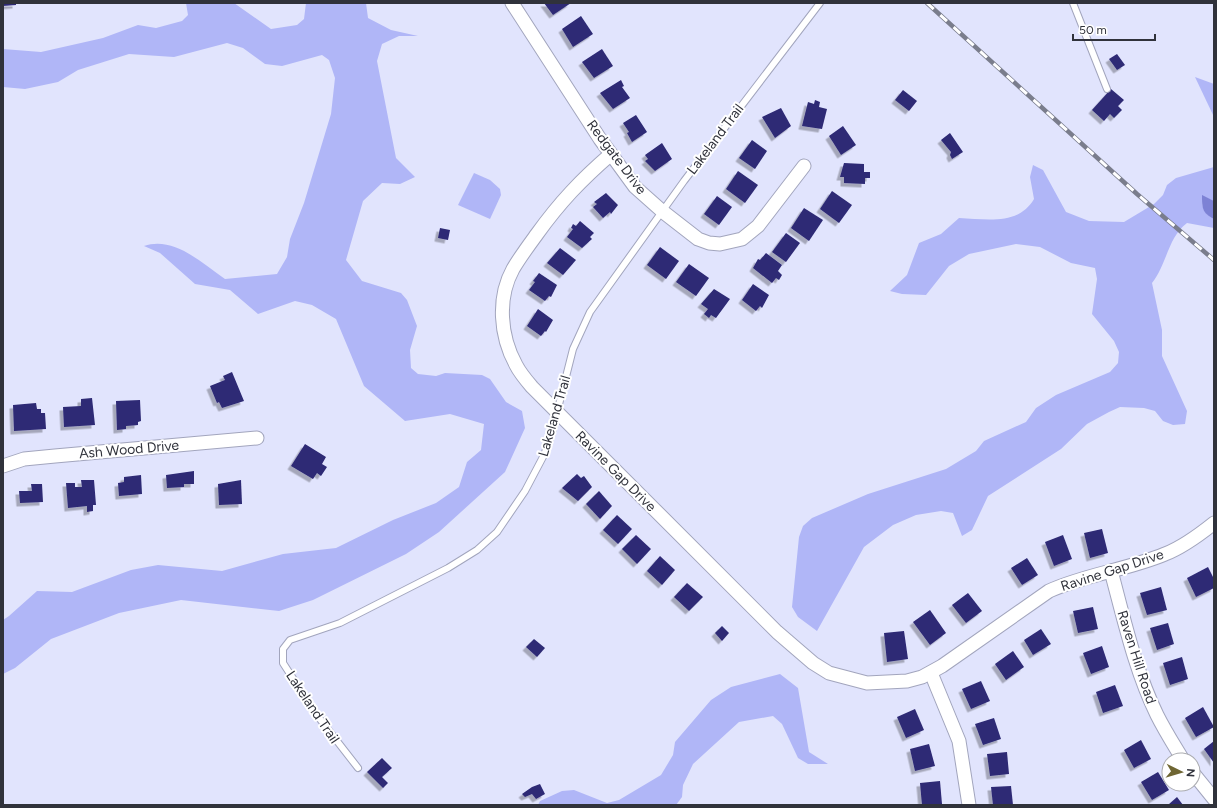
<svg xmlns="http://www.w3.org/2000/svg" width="1217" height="808" viewBox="0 0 1217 808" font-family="Figtree,sans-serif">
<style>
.green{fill:#b0b6f7}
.water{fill:#7d82d5}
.building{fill:#2d2974;filter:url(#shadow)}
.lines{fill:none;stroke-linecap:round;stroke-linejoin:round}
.lane-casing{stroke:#a2a5bd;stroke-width:8}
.street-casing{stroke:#a2a5bd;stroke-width:15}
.lane{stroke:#fff;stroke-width:6}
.street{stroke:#fff;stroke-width:13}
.rail-casing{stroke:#7a7d8c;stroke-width:4.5}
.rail{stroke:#fff;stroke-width:3;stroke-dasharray:9;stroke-linecap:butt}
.labels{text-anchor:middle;stroke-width:4;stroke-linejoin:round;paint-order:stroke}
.street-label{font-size:14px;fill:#30323b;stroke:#fff}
</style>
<defs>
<filter id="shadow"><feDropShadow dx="-3.5" dy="3.5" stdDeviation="0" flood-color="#0004"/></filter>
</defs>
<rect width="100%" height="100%" fill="#e1e4fd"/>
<!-- green -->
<g class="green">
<path d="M186,3h48l37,26 26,-4 7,-6 2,-16h60l2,15 23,12 27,6h-19l-17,8 -5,17 19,97 19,19 -15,7 -18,-1 -19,18 -17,59 16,21 39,12 6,7 10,26 -7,24 1,18 7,6 18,2 9,-3 37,2 8,4 16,23 16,9 3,17 -20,44 -66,60 -33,22 -93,46 -34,11 -98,-11 -62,13 -68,26 -36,29 -12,6v-54l6,-4 28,-25 35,1 59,-22 27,-5 64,6 61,-17 53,-6 57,-28 43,-17 23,-16 8,-25 14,-12 3,-26 -34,-10 -45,7 -41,-35 -28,-67 -24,-14 -17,-4 -37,13 -28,-24 -35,-6 -35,-31 -16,-7c30,-10 58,17 81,33l52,-5 10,-17 3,-18 14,-36 27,-89 4,-36 -6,-18 -7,-5 -40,11 -17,-2 -22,-16 -16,-5 -53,14 -45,-3 -51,16 -20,12 -33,7 -22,-2v-38l38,3 62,-14 35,-13 18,3 26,-7 6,-6z"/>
<polygon points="1195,77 1214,84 1214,117"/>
<path d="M1033,165l10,5 23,42 23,9 35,1 30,-18 9,-9 4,-10 9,-7 38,-11v34l-12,-5c0,12 1,17 12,23v9l-27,-5c-19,14 -20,41 -35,60l10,47v26l25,55 -2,13 -12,1 -10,-4 -8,-10 -11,-3 -24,-1 -11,5 -22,12 -26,25 -73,47 -16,34 -10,6 -9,-23 -12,-2 -25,4 -23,10 -29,22 -47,84 -19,-14 -6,-10 7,-70 4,-11 9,-8 56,-24 78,-25 30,-18 8,-10 42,-19 10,-14 20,-13 54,-23 8,-9 1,-11 -5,-11 -22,-27 5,-35 -2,-11 -24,-5 -31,-16 -24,-3 -47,10 -20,12 -23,29 -24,-1 -12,-3 17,-16 12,-32 22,-9 18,-16c27,1 59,8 75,-19l-4,-22z"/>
<polygon points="474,173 490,180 500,189 501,195 490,219 458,205"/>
<polygon points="780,674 798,688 809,752 828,764 808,764 798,758 782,724 773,716 739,722 693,764 683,785 682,797 676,805 538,805 540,801 562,791 574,790 607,803 619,800 661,775 673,755 675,742 711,700 731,687"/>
</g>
<!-- water -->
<path class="water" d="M1202,195l12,6v18c-12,-6 -12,-11 -12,-24z"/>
<!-- building -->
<g class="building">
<polygon points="3,3 16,3 16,5 3,6"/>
<polygon points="544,3 571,3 553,15"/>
<polygon points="581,16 593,34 573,47 562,29"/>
<polygon points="602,49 613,66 594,78 582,62"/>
<polygon points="1117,54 1125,65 1117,70 1109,59"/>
<polygon points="621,80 624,86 622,87 630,98 613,109 600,93"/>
<polygon points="1111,89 1124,100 1118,106 1122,110 1114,118 1110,114 1104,121 1092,110"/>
<polygon points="903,90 917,101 909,111 895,100"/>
<polygon points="815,100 820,102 819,107 827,109 822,129 802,126 808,102 814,104"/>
<polygon points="781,108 791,126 775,138 762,117"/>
<polygon points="636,115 647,132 632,142 627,133 629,132 623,123"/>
<polygon points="843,126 856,145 841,155 829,136"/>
<polygon points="950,133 963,152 952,159 950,155 951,152 941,140"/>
<polygon points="752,140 767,151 755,169 739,158"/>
<polygon points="662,143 672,159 655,171 645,161 648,159 645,155"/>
<polygon points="844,163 864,164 864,172 870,172 870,178 865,178 865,184 844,183 844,177 840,177"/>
<polygon points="738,171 758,185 745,203 726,189"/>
<polygon points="832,191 852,205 839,223 820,209"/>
<polygon points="606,193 618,205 611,214 610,212 603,218 593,207 597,204 594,202"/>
<polygon points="717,196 732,207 719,225 704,214"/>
<polygon points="804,208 823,220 809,241 791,228"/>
<polygon points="580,221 594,233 590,237 592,239 582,248 567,237 573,229 571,228 573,224 576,226"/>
<polygon points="440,228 450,230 448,240 438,238"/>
<polygon points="786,233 800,243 786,262 772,252"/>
<polygon points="660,247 679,261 666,279 647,265"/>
<polygon points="560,248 576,260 563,275 547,263"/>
<polygon points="766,253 782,265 778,271 782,275 779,280 776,278 772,283 753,268 758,259 760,260"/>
<polygon points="689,264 709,278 696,296 676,282"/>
<polygon points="539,273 557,285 551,297 549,296 545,301 529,290 535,282 533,281"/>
<polygon points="753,284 769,295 762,308 760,306 756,311 742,300"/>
<polygon points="714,289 730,299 716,318 711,315 709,318 704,314 708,309 701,304"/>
<polygon points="538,309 553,320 546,332 545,331 541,336 527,326"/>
<polygon points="232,372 244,401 222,408 219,402 217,403 210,386 225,380 223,376"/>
<polygon points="92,398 95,425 64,427 63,407 81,406 81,399"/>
<polygon points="140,400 141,421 138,422 138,425 126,426 126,429 117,430 116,401"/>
<polygon points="36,403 37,409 41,409 41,413 45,413 46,429 14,431 13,405"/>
<polygon points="305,444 326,457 322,464 327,467 321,476 317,473 313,479 291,466"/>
<polygon points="194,471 194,484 184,484 184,487 167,488 166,475"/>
<polygon points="577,474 581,478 584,476 592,487 578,501 562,488"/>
<polygon points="141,475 142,494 119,496 118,483 124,482 124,477"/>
<polygon points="81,480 94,480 96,505 93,505 93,511 87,512 87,506 68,508 66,483 75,483 75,487 82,487"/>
<polygon points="241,480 242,504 219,505 218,484"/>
<polygon points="31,484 42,484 43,502 20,503 19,491 32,491"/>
<polygon points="599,491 612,506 600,519 586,504"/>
<polygon points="617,515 632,529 618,544 603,530"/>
<polygon points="1102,529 1108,553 1090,558 1084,533"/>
<polygon points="636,535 651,549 637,564 622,549"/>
<polygon points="1063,535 1072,559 1054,566 1045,542"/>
<polygon points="660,556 675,570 662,585 647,571"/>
<polygon points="1027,558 1038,575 1022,585 1011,568"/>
<polygon points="1208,567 1214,579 1214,588 1196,597 1187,578"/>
<polygon points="687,583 703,597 689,611 674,597"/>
<polygon points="1161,587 1167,610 1147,615 1140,593"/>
<polygon points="968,593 982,611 966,623 952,605"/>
<polygon points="1093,607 1098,629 1078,633 1073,611"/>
<polygon points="930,610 946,633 930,645 913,622"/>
<polygon points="1168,623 1174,644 1157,650 1150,628"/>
<polygon points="722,626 729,633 722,641 715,633"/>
<polygon points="1041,629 1051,644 1033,655 1024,640"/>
<polygon points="904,631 908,659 887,662 884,633"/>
<polygon points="534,639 545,648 537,657 526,647"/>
<polygon points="1102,646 1109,667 1091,674 1083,653"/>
<polygon points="1013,651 1024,667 1006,680 995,664"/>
<polygon points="1182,657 1188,679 1170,685 1163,663"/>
<polygon points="981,681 990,701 971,709 962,689"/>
<polygon points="1115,685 1123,706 1103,713 1096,692"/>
<polygon points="1203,707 1214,727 1196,737 1185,718"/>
<polygon points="915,709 924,730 906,738 897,717"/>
<polygon points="994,718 1001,739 983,745 975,724"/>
<polygon points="1141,740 1151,759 1134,768 1124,750"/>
<polygon points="1214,741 1214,763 1204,749"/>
<polygon points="929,744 935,766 915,771 910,749"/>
<polygon points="1007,752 1009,774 990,776 987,754"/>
<polygon points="382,758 392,768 382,777 388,783 383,788 367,772"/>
<polygon points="1158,772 1169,790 1152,800 1141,782"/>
<polygon points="940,781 942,804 922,805 920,783"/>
<polygon points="540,784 545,794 536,799 532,794 525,797 522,794 532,787"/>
<polygon points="1011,786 1013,805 993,805 991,787"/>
<polygon points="1177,797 1183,805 1168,805"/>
</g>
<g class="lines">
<defs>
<g id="lane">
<polyline points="1073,3 1107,89"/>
<polyline points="358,768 316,714 283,663 283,649 290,640 340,623 448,568 477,550 497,532 525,491 544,455 551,436 573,349 590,312 684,181 820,3"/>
</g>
<g id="street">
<polyline points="512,3 600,139 635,187 662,211 698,239 709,243 720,244 742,239 758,226 804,166"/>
<path d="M611,154c-30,26 -51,48 -74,80 -8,11 -17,23 -24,35 -16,29 -13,67 3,96 4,8 10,15 16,22l245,245 36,31 16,10 38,10 40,-2 15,-4 20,-11 107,-75c37,-17 78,-21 116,-37 18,-7 34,-19 49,-31"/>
<polyline points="3,466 24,459 55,456 257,438"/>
<path d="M1111,571c13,48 24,99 46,144 8,16 17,30 26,45"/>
<polyline points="931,673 959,741 969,805"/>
<polyline points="1193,773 1214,799"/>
</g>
</defs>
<!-- lane casing -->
<use href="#lane" class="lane-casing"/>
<!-- street casing -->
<use href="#street" class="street-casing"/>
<!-- lane -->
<use href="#lane" class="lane"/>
<!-- street -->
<use href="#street" class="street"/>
<defs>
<polyline id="rail" points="927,3 1137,194 1214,260"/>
</defs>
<!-- rail casing -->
<use href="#rail" class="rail-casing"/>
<!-- rail -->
<use href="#rail" class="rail"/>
</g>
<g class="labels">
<!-- street labels -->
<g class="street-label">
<text transform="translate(715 139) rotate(-53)" y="5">Lakeland Trail</text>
<text transform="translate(617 157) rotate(53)" y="5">Redgate Drive</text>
<text transform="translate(554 416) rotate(-74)" y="5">Lakeland Trail</text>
<text transform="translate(129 449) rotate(-5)" y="5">Ash Wood Drive</text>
<text transform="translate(616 471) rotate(45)" y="5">Ravine Gap Drive</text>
<text transform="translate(1112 570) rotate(-18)" y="5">Ravine Gap Drive</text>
<text transform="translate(1137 657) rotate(72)" y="5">Raven Hill Road</text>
<text transform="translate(313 707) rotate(56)" y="5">Lakeland Trail</text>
</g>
</g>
<!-- border -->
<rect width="1217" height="808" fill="none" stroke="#30323b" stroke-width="8"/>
<!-- north arrow -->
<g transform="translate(1181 772) rotate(95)"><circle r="19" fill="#ffffff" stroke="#acadb1"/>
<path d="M0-3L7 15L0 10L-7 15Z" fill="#6f6633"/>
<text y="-6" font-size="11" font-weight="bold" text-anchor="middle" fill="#30323b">N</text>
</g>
<!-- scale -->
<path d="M1073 34v6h82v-6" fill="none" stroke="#30323b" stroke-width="2"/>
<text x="1079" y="34" font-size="12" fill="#30323b" stroke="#ffffff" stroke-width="3" paint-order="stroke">50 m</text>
</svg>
